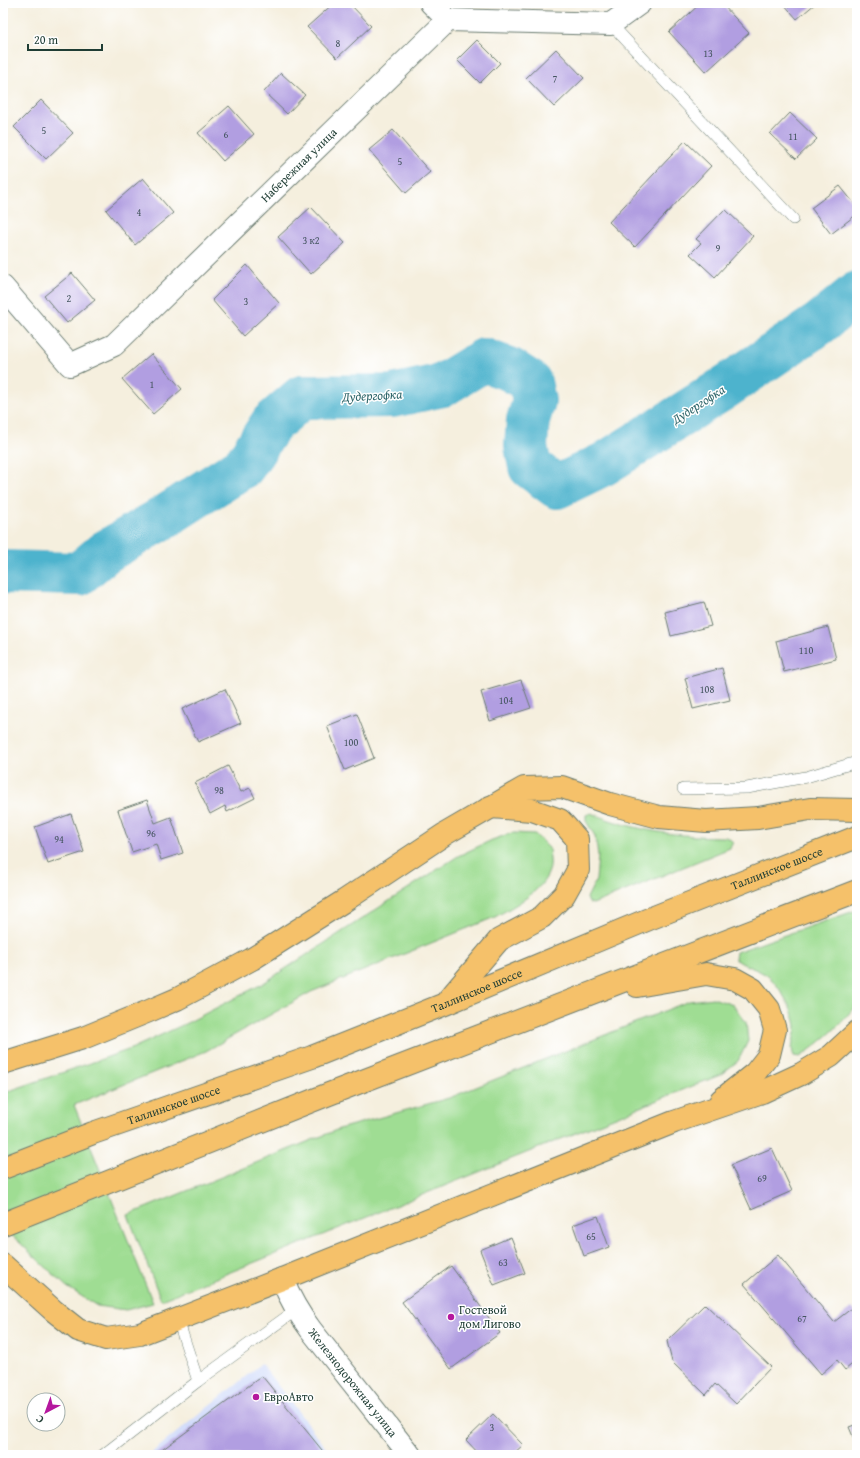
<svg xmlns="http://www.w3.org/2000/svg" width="860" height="1458" viewBox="0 0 860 1458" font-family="'Gentium Book Plus',serif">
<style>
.built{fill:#cfdafa}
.green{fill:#9fdd93;stroke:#5f8d64}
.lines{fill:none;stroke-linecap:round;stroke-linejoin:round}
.river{stroke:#4eb3cd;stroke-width:44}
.building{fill:#b19ee1}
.service-casing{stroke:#6a7b70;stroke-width:12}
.minor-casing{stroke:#6a7b70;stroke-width:24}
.primary-casing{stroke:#6a7b70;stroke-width:24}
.service{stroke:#fff;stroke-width:11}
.minor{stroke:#fff;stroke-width:22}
.primary{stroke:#f5c16b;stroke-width:22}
.poi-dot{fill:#b5179e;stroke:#fff;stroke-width:1.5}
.labels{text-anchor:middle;stroke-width:3;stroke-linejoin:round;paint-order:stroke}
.number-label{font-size:10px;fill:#44555f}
.street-label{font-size:12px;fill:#1f3d34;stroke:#fff}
.poi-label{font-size:12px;fill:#1f3d34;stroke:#fff;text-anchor:start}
.water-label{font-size:13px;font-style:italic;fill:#2f666a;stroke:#fff}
</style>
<rect width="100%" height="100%" fill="#fff"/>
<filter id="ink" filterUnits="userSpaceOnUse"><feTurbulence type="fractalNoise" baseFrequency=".025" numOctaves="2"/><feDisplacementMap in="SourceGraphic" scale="8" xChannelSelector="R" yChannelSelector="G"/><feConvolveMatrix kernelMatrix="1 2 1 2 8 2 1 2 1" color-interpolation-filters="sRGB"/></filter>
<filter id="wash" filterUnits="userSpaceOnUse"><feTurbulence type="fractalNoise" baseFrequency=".012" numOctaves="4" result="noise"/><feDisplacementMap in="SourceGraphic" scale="16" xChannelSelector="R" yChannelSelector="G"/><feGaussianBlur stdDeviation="0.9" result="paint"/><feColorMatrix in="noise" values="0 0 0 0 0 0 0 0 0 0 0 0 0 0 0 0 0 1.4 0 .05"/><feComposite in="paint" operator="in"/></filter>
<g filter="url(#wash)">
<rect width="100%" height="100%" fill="#f5efde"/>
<!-- built -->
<polygon class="built" points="261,1364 332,1455 149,1455"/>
<!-- green -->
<g class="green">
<path d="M591,813c43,18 89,24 136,24l6,5 -3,6 -137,56 -4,-1 -2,-5 9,-18 2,-25 -3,-19 -9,-15v-6z"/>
<path d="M512,833l23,1 14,14c0,5 2,13 1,19 -4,23 -36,39 -55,50l-184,75 -105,59 -132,54 79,198 -27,7 -29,-4 -30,-19 -64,-60v-134l128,-44 58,-27 73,-38 196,-128 34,-16z"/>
<path d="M857,910v93c-15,22 -36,39 -57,54l-6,-1c-5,-10 2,-20 2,-30 -2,-15 -18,-44 -31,-52 -10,-6 -21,-8 -30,-15l1,-7z"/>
<polygon points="713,998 733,1005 746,1022 748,1041 738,1061 720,1075 161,1300 128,1215 339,1129 449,1098 689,1001"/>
</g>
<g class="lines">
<!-- river -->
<polyline class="river" points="3,572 79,574 105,552 163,518 244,466 272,423 302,397 392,396 443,385 484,360 511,370 530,382 534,401 528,420 526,446 530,467 557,487 604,464 718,392 819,324 857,293"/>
</g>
<g id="blocks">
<!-- building -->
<g class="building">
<polygon points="334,3 349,3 371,26 337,58 307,27"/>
<polygon points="701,3 721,3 749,33 706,72 669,32"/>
<polygon points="783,3 816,3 797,19"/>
<polygon points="477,40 500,63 480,83 457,60"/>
<polygon points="556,49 584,78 554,107 526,78"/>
<polygon points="281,73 305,95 287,114 264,92"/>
<polygon points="41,100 73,133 46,159 14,127"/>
<polygon points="229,106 254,134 223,161 198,133"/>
<polygon points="790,113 817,139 796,159 770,134"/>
<polygon points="393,130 430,172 406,193 369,150"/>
<polygon points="685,141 711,166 635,247 609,222"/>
<polygon points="143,178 173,213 135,245 106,210"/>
<polygon points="840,186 857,207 857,214 831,234 811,208"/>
<polygon points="311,207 345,243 311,274 278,237"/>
<polygon points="725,209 753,236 715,277 690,254 701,243 696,239"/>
<polygon points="247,265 279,303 243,336 212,300"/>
<polygon points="72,273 95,300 67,323 44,296"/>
<polygon points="151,354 182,389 153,414 122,379"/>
<polygon points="704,602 711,626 671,636 665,612"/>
<polygon points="828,627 836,659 784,672 776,641"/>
<polygon points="722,668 730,700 693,709 685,678"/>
<polygon points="521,680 531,708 490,721 481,692"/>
<polygon points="225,689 241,723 198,742 182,709"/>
<polygon points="357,714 374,758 345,770 327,726"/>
<polygon points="228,766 241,792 250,788 255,798 227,812 225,806 210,814 195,783"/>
<polygon points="147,800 155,823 171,817 183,853 161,860 156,844 132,852 118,810"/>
<polygon points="71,814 84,852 48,864 35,827"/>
<polygon points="772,1148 792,1191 751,1209 731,1165"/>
<polygon points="598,1216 609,1247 584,1256 573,1225"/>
<polygon points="511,1237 525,1273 494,1285 480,1250"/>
<polygon points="778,1255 834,1322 852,1308 857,1314 857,1360 845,1370 837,1360 821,1374 744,1284"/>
<polygon points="451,1266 500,1333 451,1369 402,1302"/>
<polygon points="705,1304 771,1367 736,1404 715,1384 706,1395 672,1362 667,1341"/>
<polygon points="262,1376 326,1455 155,1455 205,1418"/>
<polygon points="493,1414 523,1445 512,1455 480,1455 466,1440"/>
<polygon points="857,1424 857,1446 849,1427"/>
</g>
</g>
</g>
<g filter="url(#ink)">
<use href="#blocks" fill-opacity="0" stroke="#6a7b70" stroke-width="1"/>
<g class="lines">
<defs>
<g id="service">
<polyline points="611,24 793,219"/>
<polyline points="683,789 747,788 806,777 857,762"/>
<polyline points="178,1320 198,1381"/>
<polyline points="103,1455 198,1381 296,1310"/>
</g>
<g id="minor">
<polyline points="431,3 448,20"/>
<path id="s1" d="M3,287l67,78 44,-20 334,-325 163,4 29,-21"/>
<path id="s2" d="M282,1279c8,20 16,34 29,51l99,125"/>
</g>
<g id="primary">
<polyline points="637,986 706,974 735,979 753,989 769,1009 775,1030 769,1055 755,1073 721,1100"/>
<polyline points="448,1000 499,940 542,917 564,895 578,870 577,839 560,820 532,810 490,807"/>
<polyline points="3,1063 83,1038 149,1011 177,999 213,980 252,959 344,901 445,834 524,788 562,787 610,804 659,817 706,821 758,818 810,809 857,810"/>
<path id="s3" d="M3,1168l90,-35 219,-76 133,-53 204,-85 208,-82"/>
<polyline points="3,1224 329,1094 857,891"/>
<polyline points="3,1265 54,1311 78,1330 106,1339 140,1334 282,1279 674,1122 762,1092 801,1074 831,1056 857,1032"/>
</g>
</defs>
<!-- service casing -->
<use href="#service" class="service-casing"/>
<!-- minor casing -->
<use href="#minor" class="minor-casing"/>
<!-- primary casing -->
<use href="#primary" class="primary-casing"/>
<!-- service -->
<use href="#service" class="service"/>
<!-- minor -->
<use href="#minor" class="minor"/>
<!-- primary -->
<use href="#primary" class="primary"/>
</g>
</g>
<!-- markers -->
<g class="poi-dot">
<circle cx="451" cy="1317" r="4"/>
<circle cx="256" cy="1397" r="4"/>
</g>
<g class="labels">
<!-- number labels -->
<g class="number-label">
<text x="338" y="47">8</text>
<text x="708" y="57">13</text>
<text x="555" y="82">7</text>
<text x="44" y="134">5</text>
<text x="226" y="138">6</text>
<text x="793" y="140">11</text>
<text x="400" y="165">5</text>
<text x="139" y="216">4</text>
<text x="311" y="244">3 к2</text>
<text x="718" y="252">9</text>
<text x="69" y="302">2</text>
<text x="246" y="305">3</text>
<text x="152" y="388">1</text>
<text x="806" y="654">110</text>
<text x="707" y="693">108</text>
<text x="506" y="704">104</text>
<text x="351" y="746">100</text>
<text x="219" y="794">98</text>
<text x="151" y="837">96</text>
<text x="59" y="843">94</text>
<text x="762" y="1182">69</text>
<text x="591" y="1240">65</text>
<text x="503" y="1266">63</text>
<text x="802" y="1322">67</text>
<text x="492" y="1431">3</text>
</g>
<!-- street labels -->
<g class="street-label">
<text dy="4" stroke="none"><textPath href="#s1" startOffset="409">Набережная улица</textPath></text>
<text dy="4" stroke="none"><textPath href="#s3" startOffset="830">Таллинское шоссе</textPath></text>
<text dy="4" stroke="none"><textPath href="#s3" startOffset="506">Таллинское шоссе</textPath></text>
<text dy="4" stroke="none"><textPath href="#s3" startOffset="182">Таллинское шоссе</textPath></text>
<text dy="4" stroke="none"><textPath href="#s2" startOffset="126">Железнодорожная улица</textPath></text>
</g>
<!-- poi labels -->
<g class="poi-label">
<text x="459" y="1314">Гостевой<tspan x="459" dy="14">дом Лигово</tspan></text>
<text x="264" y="1401">ЕвроАвто</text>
</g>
<!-- water labels -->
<g class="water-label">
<text transform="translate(372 395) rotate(-3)" y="5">Дудергофка</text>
<text transform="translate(698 404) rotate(-33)" y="5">Дудергофка</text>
</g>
</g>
<!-- margin -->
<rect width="860" height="1458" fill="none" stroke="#fff" stroke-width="16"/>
<!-- north arrow -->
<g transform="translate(46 1412) rotate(221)"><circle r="19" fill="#ffffff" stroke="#a5b1ae"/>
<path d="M0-3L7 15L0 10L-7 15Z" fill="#b5179e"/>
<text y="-6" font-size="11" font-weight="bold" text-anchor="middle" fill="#1f3d34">С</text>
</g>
<!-- scale -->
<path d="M28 44v6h74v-6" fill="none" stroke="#1f3d34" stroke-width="2"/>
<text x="34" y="44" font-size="12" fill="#1f3d34" stroke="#ffffff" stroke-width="3" paint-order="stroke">20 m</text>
</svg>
